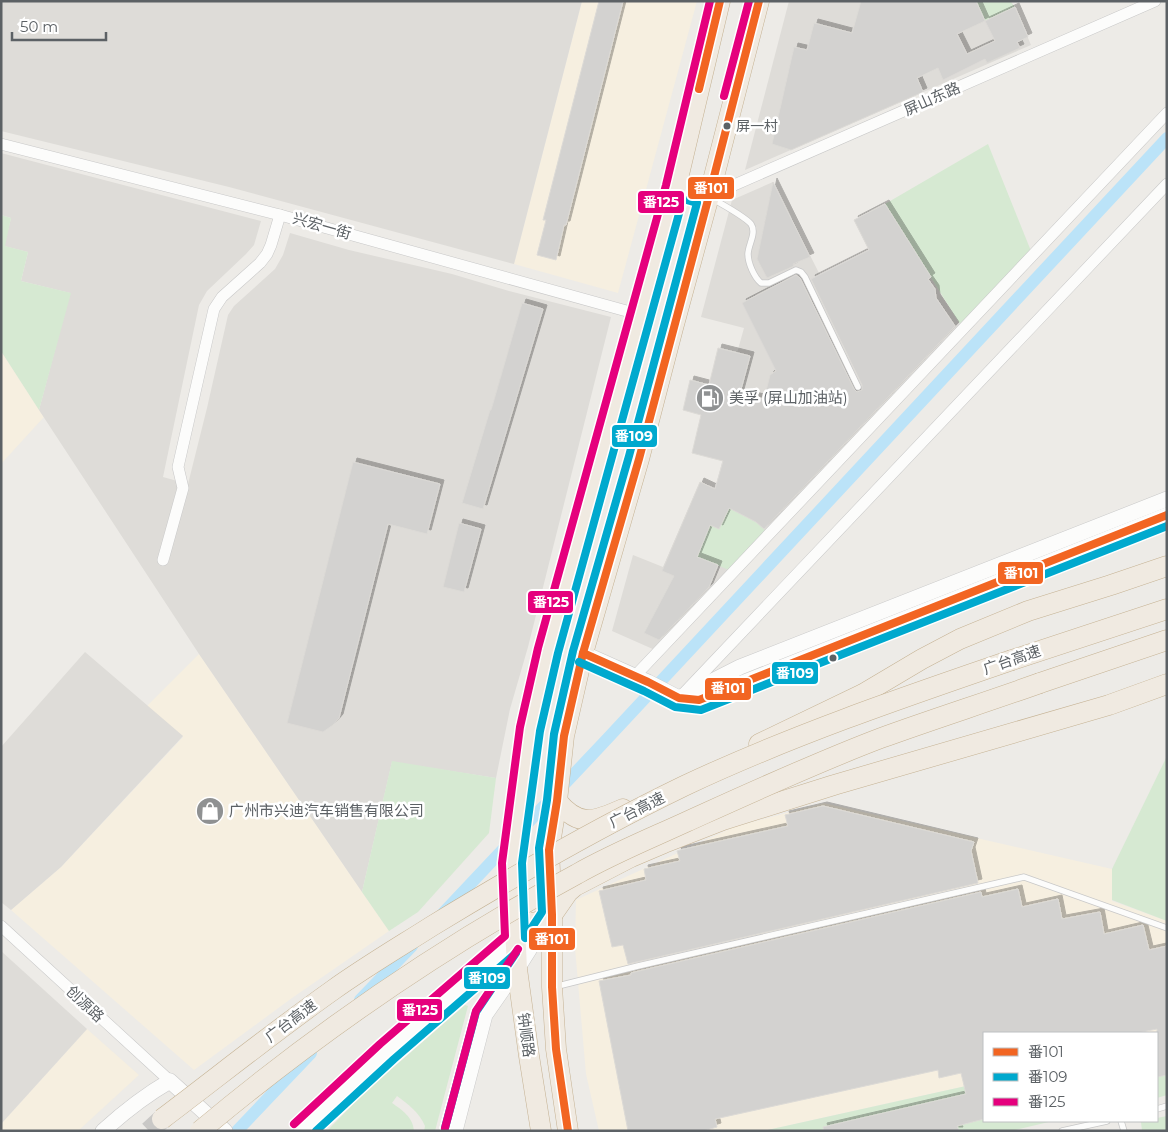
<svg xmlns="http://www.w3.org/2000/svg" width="1168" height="1132" viewBox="0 0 1168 1132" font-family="Montserrat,'Noto Sans SC',sans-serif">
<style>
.commercial{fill:#f6efe0}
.industrial{fill:#dedcd8}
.green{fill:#d6e9d2}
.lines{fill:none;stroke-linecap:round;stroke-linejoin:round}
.canal{stroke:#bbe3f8;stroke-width:12}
.building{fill:#d3d2d0;stroke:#dcdad6;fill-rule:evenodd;filter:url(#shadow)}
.highway-tunnel{stroke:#c9c8c6;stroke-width:20;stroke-dasharray:20 10;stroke-linecap:butt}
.lane-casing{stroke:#c8c8c8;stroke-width:7}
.street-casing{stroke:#c8c8c8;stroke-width:12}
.secondary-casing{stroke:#c9c9c9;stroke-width:16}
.highway-casing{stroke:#c5b293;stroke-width:21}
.lane{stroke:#fcfcfb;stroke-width:5.5}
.street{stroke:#fcfcfb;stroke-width:11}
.secondary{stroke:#fcfcfb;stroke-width:15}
.highway{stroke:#f0eae1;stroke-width:20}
.highway-bridge-casing{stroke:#c5b293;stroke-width:21;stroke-linecap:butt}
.highway-bridge{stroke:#f0eae1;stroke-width:20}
.bus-1-casing{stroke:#fff;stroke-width:11}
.bus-2-casing{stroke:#fff;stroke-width:11}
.bus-3-casing{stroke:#fff;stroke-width:11}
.bus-1{stroke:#f26522;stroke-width:8}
.bus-2{stroke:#00a9ce;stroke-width:8}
.bus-3{stroke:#e5007d;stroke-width:8}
.bus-dot{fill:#5c6165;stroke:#fff;stroke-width:2}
.labels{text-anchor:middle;stroke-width:5;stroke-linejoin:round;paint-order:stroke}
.bus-label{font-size:14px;fill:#5c6165;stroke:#fff;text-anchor:start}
.street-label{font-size:15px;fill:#5c6165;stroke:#fff}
.poi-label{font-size:15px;fill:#5c6165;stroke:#fff;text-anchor:start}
.line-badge{stroke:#fff;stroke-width:2}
.badge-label{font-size:14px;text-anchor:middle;font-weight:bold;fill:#fff}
</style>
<defs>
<filter id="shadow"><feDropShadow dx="4" dy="-4" stdDeviation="0" flood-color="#0004"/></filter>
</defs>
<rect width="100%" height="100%" fill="#edebe7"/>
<!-- commercial -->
<g class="commercial">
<polygon points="582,1 697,1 618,293 514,264"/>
<polygon points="1,351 44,417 1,464"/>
<polygon points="199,654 389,931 292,998 194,1070 11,910 61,867 183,737 147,706"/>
<polygon points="824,803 1112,869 1112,901 1167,921 1167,1041 1157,1043 1157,1033 984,1033 984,1082 763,1131 599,1131 586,1074 575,948 576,900 734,827"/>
<polygon points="87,1029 139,1075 78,1131 1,1131 1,1124"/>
</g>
<!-- industrial -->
<g class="industrial">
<polygon points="1,1 582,1 514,264 229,187 1,131"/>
<polygon points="789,1 1010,1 1015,7 1031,45 745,170"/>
<polygon points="1,153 261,221 254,245 246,254 207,291 199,305 163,477 188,484 207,408 228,315 234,306 275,269 283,255 290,233 349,250 452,274 509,291 611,317 528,647 510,709 496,778 392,762 362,892 199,654 39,410 70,293 21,281 28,252 4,246 11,218 1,215"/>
<polygon points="773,182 820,275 869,250 854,220 885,204 960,324 655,650 612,631 633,555 663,567 700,482 715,489 750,356 737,353 744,328 701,317 732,200"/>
<polygon points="85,652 183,736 61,867 11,910 1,902 1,747"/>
<polygon points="1,951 87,1029 1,1124"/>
</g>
<!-- green -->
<g class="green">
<polygon points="958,1 1010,1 1015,7 985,21"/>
<polygon points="988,144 1031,251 960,324 885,204"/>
<polygon points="1,215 11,218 5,246 28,252 21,281 71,293 39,410 1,351"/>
<polygon points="729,508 756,522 766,531 729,570 697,557 710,525 719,529"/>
<polygon points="1167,756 1167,921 1112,900 1112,869"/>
<polygon points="392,761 496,778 489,833 418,912 389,931 362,892"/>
<path d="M465,1005l3,1 -33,125h-11l1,-5c-6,-14 -16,-21 -28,-30l-5,7c10,7 21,14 22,28h-87l36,-37z"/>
<polygon points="1167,1041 1167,1095 1157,1098 1157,1043"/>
<polygon points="984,1082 984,1121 1053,1121 1011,1131 763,1131"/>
<polygon points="1167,1116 1167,1131 1142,1131 1141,1122 1157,1121 1157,1118"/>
</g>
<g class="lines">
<!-- canal -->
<g class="canal">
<polyline points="443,913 607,739 1167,138"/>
<polyline points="360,1000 412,946"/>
<polyline points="237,1131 311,1053"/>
</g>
</g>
<!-- building -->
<g class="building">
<polygon points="599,1 623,1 566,225 564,225 556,260 537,255 546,220 543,220"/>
<path d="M861,1h115l9,20 30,-14 13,30 -11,5 3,6 -33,15 -2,-4 -42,21 -5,-12 -21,10 6,14 -132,58 -19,-6 22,-97 13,3 7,-27 38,10zM985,21l10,20 -28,13 -10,-20z"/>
<polygon points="773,182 810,257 793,264 794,266 767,278 757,259"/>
<polygon points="885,204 931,277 928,279 935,289 936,298 955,326 764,529 756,522 729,508 719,529 710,525 697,557 718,565 709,587 659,640 644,633 674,576 662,571 700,482 715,489 723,461 692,453 701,415 683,410 690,380 709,385 718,348 750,356 740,393 764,399 770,375 776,371 742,303 796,275 800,278 803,284 854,389 857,392 862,390 862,385 811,279 869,250 854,220"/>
<polygon points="522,303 543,309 483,509 462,503 490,410 491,410"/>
<polygon points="353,462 440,484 427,534 388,524 339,718 333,725 323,732 287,723"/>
<polygon points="459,523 481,529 464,592 443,587"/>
<polygon points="823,806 974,842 971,851 978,883 628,964 623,945 612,947 599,891 646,880 644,869 680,861 677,851 680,850 788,826 785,815"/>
<polygon points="1018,889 1022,907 1058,899 1062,919 1100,912 1104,934 1143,925 1149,950 1167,946 1167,1075 1157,1077 1157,1029 1137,1033 984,1033 984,1119 957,1126 959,1131 824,1131 823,1127 966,1094 961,1073 939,1078 938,1070 715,1119 717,1127 703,1131 628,1131 599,981 631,975 631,973 639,971 981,892 982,897"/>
</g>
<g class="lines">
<!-- highway-tunnel -->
<polyline class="highway-tunnel" points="149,1131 162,1119"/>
<defs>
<g id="lane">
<path d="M711,198c9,5 34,19 40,26 6,9 -3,21 -3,30 0,9 6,23 13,29h8l27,-13 5,2 4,5 53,110"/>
<polyline points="554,987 638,966 1024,877 1167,928"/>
<polyline points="1157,1109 1167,1106"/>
<polyline points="1121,1121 1124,1131"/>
<polyline points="1062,1131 1107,1121"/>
</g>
<g id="street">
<polyline points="1,144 280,215 641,315"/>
<polyline points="676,187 709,196 1155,1"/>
<polyline points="163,560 183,488 178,467 214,309 222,297 260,263 267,254 271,245 280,215"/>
<polyline points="635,676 1167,113"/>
<polyline points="685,692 1167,184"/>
<polyline points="1,926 170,1081"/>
</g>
<g id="secondary">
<polyline points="583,653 648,682 679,698 699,700 1167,515"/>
<polyline points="679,698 740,667 1167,499"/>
<path d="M103,1131c22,-20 41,-35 67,-50l55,50"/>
<polyline points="301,1131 387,1052 515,940 543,921"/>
<polyline points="455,1131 485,1015 517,969 548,920"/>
</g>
<g id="highway">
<polyline points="1012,660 1167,609"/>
<polyline points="1040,683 1167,640"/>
<polyline points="759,744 863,694 922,659 960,639 1028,611 1111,585 1167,566"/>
<path d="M557,801c22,27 37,21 66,8"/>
<polyline points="514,911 522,919 528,922 534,923 540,921 552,915 568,892 575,886 631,857 664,843 723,820 834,785 1109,705 1167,684"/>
<polyline points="541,1131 529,1056 517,969 512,863 530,729 548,651 641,315 676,187 720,1"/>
<polyline points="568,1131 556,1049 552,987 552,915 549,850 557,801 564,736 583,653 639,459 673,328 709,196 759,1"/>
</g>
</defs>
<!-- lane casing -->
<use href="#lane" class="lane-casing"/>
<!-- street casing -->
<use href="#street" class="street-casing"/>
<!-- secondary casing -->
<use href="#secondary" class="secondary-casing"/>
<!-- highway casing -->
<use href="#highway" class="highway-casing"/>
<!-- lane -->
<use href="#lane" class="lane"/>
<!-- street -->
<use href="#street" class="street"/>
<!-- secondary -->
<use href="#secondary" class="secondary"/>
<!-- highway -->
<use href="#highway" class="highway"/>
<defs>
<g id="highway-bridge">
<path d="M162,1119c57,-43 113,-88 171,-129 32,-23 66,-43 99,-64 82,-50 165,-98 252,-140 106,-50 217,-88 328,-126"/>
<path d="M200,1131c117,-98 243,-185 377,-257 35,-20 72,-35 109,-52 64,-29 129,-59 195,-84 52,-19 106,-36 159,-55"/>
</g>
</defs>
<!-- highway-bridge casing -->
<use href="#highway-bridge" class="highway-bridge-casing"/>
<!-- highway-bridge -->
<use href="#highway-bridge" class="highway-bridge"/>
<defs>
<g id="bus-1">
<polyline points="699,89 720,1"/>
<polyline points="583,653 648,682 679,698 699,700 1167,515"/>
<polyline points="568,1131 556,1049 552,987 552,915 549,850 557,801 564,736 583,653 639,459 709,196 759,1"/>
</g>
<g id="bus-2">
<polygon points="683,199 697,203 629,456 573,651 554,734 547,800 539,848 542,912 525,938 522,863 540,731 558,653"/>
<polyline points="579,662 644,691 675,707 701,710 1167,526"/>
<polyline points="316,1131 394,1059 516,953 476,1012 445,1128"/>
</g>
<g id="bus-3">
<polyline points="724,96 749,1"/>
<polyline points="294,1124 380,1044 505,936 502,863 520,727 538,648 666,185 710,1"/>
<polyline points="445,1128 476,1011 518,949"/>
</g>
</defs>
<!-- bus-1 casing -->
<use href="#bus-1" class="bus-1-casing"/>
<!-- bus-2 casing -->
<use href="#bus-2" class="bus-2-casing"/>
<!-- bus-3 casing -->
<use href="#bus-3" class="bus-3-casing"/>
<!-- bus-1 -->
<use href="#bus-1" class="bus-1"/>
<!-- bus-2 -->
<use href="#bus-2" class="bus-2"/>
<!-- bus-3 -->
<use href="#bus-3" class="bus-3"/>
</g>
<!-- icons -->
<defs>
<symbol id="fuel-disc" viewBox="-11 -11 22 22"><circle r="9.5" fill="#8f9192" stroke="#fff"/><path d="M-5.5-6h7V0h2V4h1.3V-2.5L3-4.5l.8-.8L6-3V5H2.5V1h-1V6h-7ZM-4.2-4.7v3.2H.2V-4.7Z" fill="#fff"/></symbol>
<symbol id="shop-disc" viewBox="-11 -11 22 22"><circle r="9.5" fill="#8f9192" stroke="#fff"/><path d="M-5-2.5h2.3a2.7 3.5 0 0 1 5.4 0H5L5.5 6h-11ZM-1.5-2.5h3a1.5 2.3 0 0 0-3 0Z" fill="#fff"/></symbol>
</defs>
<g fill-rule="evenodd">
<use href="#fuel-disc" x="694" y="382" width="32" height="32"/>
<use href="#shop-disc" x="194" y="795" width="32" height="32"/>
</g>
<!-- markers -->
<g class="bus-dot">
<circle cx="727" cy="126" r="4.5"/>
<circle cx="833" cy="658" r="4.5"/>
</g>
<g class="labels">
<!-- bus labels -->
<g class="bus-label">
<text x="736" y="131">屏一村</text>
</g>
<!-- street labels -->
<g class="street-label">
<text transform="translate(932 99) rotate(-24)" y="5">屏山东路</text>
<text transform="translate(322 226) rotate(16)" y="5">兴宏一街</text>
<text transform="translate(1012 660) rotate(-19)" y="5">广台高速</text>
<text transform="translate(637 810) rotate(-27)" y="5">广台高速</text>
<text transform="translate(85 1004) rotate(43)" y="5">创源路</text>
<text transform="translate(291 1021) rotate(-37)" y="5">广台高速</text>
<text transform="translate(526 1035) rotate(82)" y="5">钟顺路</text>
</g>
<!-- poi labels -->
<g class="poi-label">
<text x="729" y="403">美孚 (屏山加油站)</text>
<text x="229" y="816">广州市兴迪汽车销售有限公司</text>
</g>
</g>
<g class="line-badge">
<rect x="687" y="176" width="48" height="24" rx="5" fill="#f26522"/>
<rect x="637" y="190" width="48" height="24" rx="5" fill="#e5007d"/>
<rect x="611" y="424" width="47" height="24" rx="5" fill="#00a9ce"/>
<rect x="997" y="561" width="47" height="24" rx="5" fill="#f26522"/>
<rect x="527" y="590" width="47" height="24" rx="5" fill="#e5007d"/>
<rect x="771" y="661" width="48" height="24" rx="5" fill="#00a9ce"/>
<rect x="704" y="677" width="48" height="24" rx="5" fill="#f26522"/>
<rect x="528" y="927" width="48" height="24" rx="5" fill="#f26522"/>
<rect x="463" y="966" width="48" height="24" rx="5" fill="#00a9ce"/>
<rect x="396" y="998" width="47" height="24" rx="5" fill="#e5007d"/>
</g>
<g class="badge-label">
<text x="711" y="193">番101</text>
<text x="661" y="207">番125</text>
<text x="634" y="441">番109</text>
<text x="1021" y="578">番101</text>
<text x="551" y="607">番125</text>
<text x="795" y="678">番109</text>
<text x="728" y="693">番101</text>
<text x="552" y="944">番101</text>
<text x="487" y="983">番109</text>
<text x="420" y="1015">番125</text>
</g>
<!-- border -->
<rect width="1168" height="1132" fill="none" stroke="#5c6165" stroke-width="5"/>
<!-- legend -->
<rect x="983" y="1032" width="175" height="90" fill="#ffffff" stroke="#bec0c1"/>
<rect x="993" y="1048" width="25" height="8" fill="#f26522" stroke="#bec0c1"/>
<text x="1028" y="1057" font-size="15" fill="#5c6165">番101</text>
<rect x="993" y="1073" width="25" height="8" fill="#00a9ce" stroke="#bec0c1"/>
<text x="1028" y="1082" font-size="15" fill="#5c6165">番109</text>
<rect x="993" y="1098" width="25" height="8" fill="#e5007d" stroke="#bec0c1"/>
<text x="1028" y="1107" font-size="15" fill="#5c6165">番125</text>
<!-- scale -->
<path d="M12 32v8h94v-8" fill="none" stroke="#5c6165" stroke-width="2.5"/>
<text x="20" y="32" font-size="15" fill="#5c6165" stroke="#ffffff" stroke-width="4" paint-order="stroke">50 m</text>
</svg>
